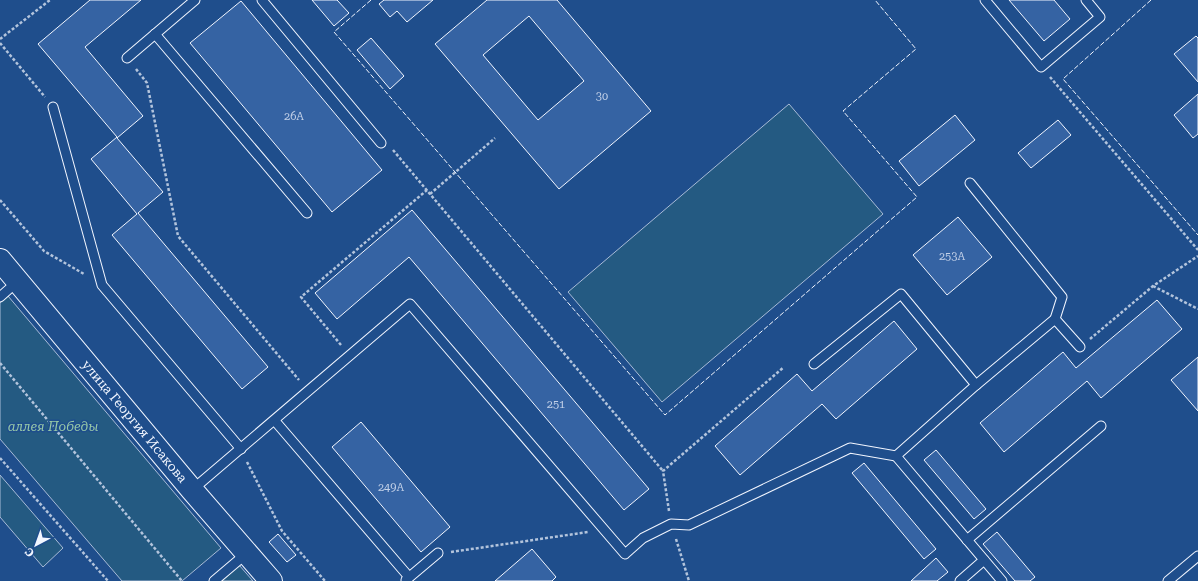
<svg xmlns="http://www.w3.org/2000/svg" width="1198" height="581" viewBox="0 0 1198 581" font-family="'Roboto Serif',serif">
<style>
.green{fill:#245a82;stroke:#a8bbd7}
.building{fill:#3563a3;stroke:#f2f6ff;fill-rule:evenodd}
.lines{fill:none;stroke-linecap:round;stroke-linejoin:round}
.lane-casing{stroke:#f2f6ff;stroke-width:11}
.secondary-casing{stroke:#f2f6ff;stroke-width:24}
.path{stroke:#b3c4dc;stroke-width:2.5;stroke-dasharray:3 2;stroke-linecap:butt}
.lane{stroke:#1f4e8c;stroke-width:9}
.secondary{stroke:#1f4e8c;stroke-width:22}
.fence{stroke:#f2f6ff;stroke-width:1;stroke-dasharray:5 2;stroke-linecap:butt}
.labels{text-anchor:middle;stroke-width:3;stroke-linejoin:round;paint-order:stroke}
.number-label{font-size:11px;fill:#c3d1e8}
.street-label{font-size:13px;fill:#f2f6ff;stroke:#1f4e8c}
.park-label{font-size:13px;font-style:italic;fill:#97c8a6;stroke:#1f4e8c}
</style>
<rect width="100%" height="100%" fill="#1f4e8c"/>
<!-- green -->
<g class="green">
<polygon points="789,104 883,214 662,402 568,292"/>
<polygon points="8,296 221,548 182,581 122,581 0,439 0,303"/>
<polygon points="0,475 63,548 43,567 0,517"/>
<polygon points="239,565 253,581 222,581"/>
</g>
<!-- building -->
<g class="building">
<polygon points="90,0 141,0 85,47 143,116 117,138 163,192 138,213 268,367 242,389 112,235 137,214 91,159 117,137 38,44"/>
<polygon points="312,0 337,0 349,13 334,26"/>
<polygon points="384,0 433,0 407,22 397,11 390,17 379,4"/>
<path d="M487,0h70l94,111 -92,78 -124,-145zM529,16l55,65 -46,39 -55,-65z"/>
<polygon points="1009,0 1054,0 1070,19 1044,41"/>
<polygon points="241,1 382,170 332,212 190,43"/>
<polygon points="1196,36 1198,38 1198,82 1174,54"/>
<polygon points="371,38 404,76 390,89 357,50"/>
<polygon points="1198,94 1198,134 1193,138 1174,115"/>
<polygon points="955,115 975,140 919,186 899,161"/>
<polygon points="1058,120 1071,135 1031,168 1018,153"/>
<polygon points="412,210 649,489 624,510 409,257 337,319 315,293"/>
<polygon points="958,217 992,257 947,295 913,255"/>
<polygon points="1157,300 1182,329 1101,398 1087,381 1004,452 980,423 1063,352 1076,368"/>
<polygon points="894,321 917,349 836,419 822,404 740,475 715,446 797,374 812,391"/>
<polygon points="1198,357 1198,411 1171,380"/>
<polygon points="361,422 450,527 421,552 332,447"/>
<polygon points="936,450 986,509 974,519 924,460"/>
<polygon points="864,463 936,549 924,559 852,473"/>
<polygon points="997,532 1035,577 1030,581 1015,581 983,544"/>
<polygon points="278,534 296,555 287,562 269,542"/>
<polygon points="532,549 556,577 552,581 495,581"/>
<polygon points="936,558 948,572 937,581 911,581"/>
</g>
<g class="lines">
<defs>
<g id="lane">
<polyline points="262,0 381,143"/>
<polyline points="985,0 1041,67 1100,17 1086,0"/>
<polyline points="155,34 307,213"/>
<polyline points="127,58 195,0"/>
<polyline points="53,107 102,285 241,449"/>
<polyline points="970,183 1062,297 1055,319"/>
<polyline points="0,297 18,281"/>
<polyline points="814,364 901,294 976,385 896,456 1002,581"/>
<polyline points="976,385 1055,319 1080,347"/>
<polyline points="275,421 409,577"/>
<polyline points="192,490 410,304 625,554 643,538 671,524 689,525 850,448 896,456"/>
<polyline points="967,540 1101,426"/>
<polyline points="406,580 438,553"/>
<polyline points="214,581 247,553"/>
<polyline points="960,581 984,560"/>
<polyline points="1168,581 1198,556"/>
</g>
<polyline id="secondary" points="0,260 192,490 271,581"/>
</defs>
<!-- lane casing -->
<use href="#lane" class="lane-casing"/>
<!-- secondary casing -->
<use href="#secondary" class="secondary-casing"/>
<!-- path -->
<g class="path">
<polyline points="0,39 50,0"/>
<polyline points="0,43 45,97"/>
<polyline points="136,69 147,83 178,236 299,380"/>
<polyline points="1050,77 1198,250"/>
<polyline points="393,150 663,471"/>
<polyline points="430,194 495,138"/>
<polyline points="0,200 44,251 84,274"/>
<polyline points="1153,286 1198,309"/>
<polyline points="1090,339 1153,286 1198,256"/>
<polyline points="341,345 301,297 427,190"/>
<polyline points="0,363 182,581"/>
<polyline points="0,458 108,581"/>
<polyline points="247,462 282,531 325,581"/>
<polyline points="669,511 663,471 784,367"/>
<polyline points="676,539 689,581"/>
<polyline points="451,552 588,532"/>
</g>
<!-- lane -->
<use href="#lane" class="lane"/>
<!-- secondary -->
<use href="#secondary" class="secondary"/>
<!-- fence -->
<g class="fence">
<polyline points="371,0 334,32 665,415 917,197 843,111 916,49 875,0"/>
<polyline points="1151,0 1063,79 1198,235"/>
</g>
</g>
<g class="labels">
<!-- number labels -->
<g class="number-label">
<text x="602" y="100">30</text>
<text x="294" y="120">26А</text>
<text x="952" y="260">253А</text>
<text x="556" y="408">251</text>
<text x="391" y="491">249А</text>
</g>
<!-- street labels -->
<g class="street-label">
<text transform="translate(135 421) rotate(50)" y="5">улица Георгия Исакова</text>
</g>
<!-- park labels -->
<g class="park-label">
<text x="53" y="431">аллея Победы</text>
</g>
</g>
<!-- north arrow -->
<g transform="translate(36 545) rotate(221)" stroke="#1f4e8c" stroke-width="3" paint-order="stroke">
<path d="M0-3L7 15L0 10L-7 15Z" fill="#f2f6ff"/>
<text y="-6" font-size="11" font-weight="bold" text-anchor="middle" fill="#f2f6ff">С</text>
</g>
</svg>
